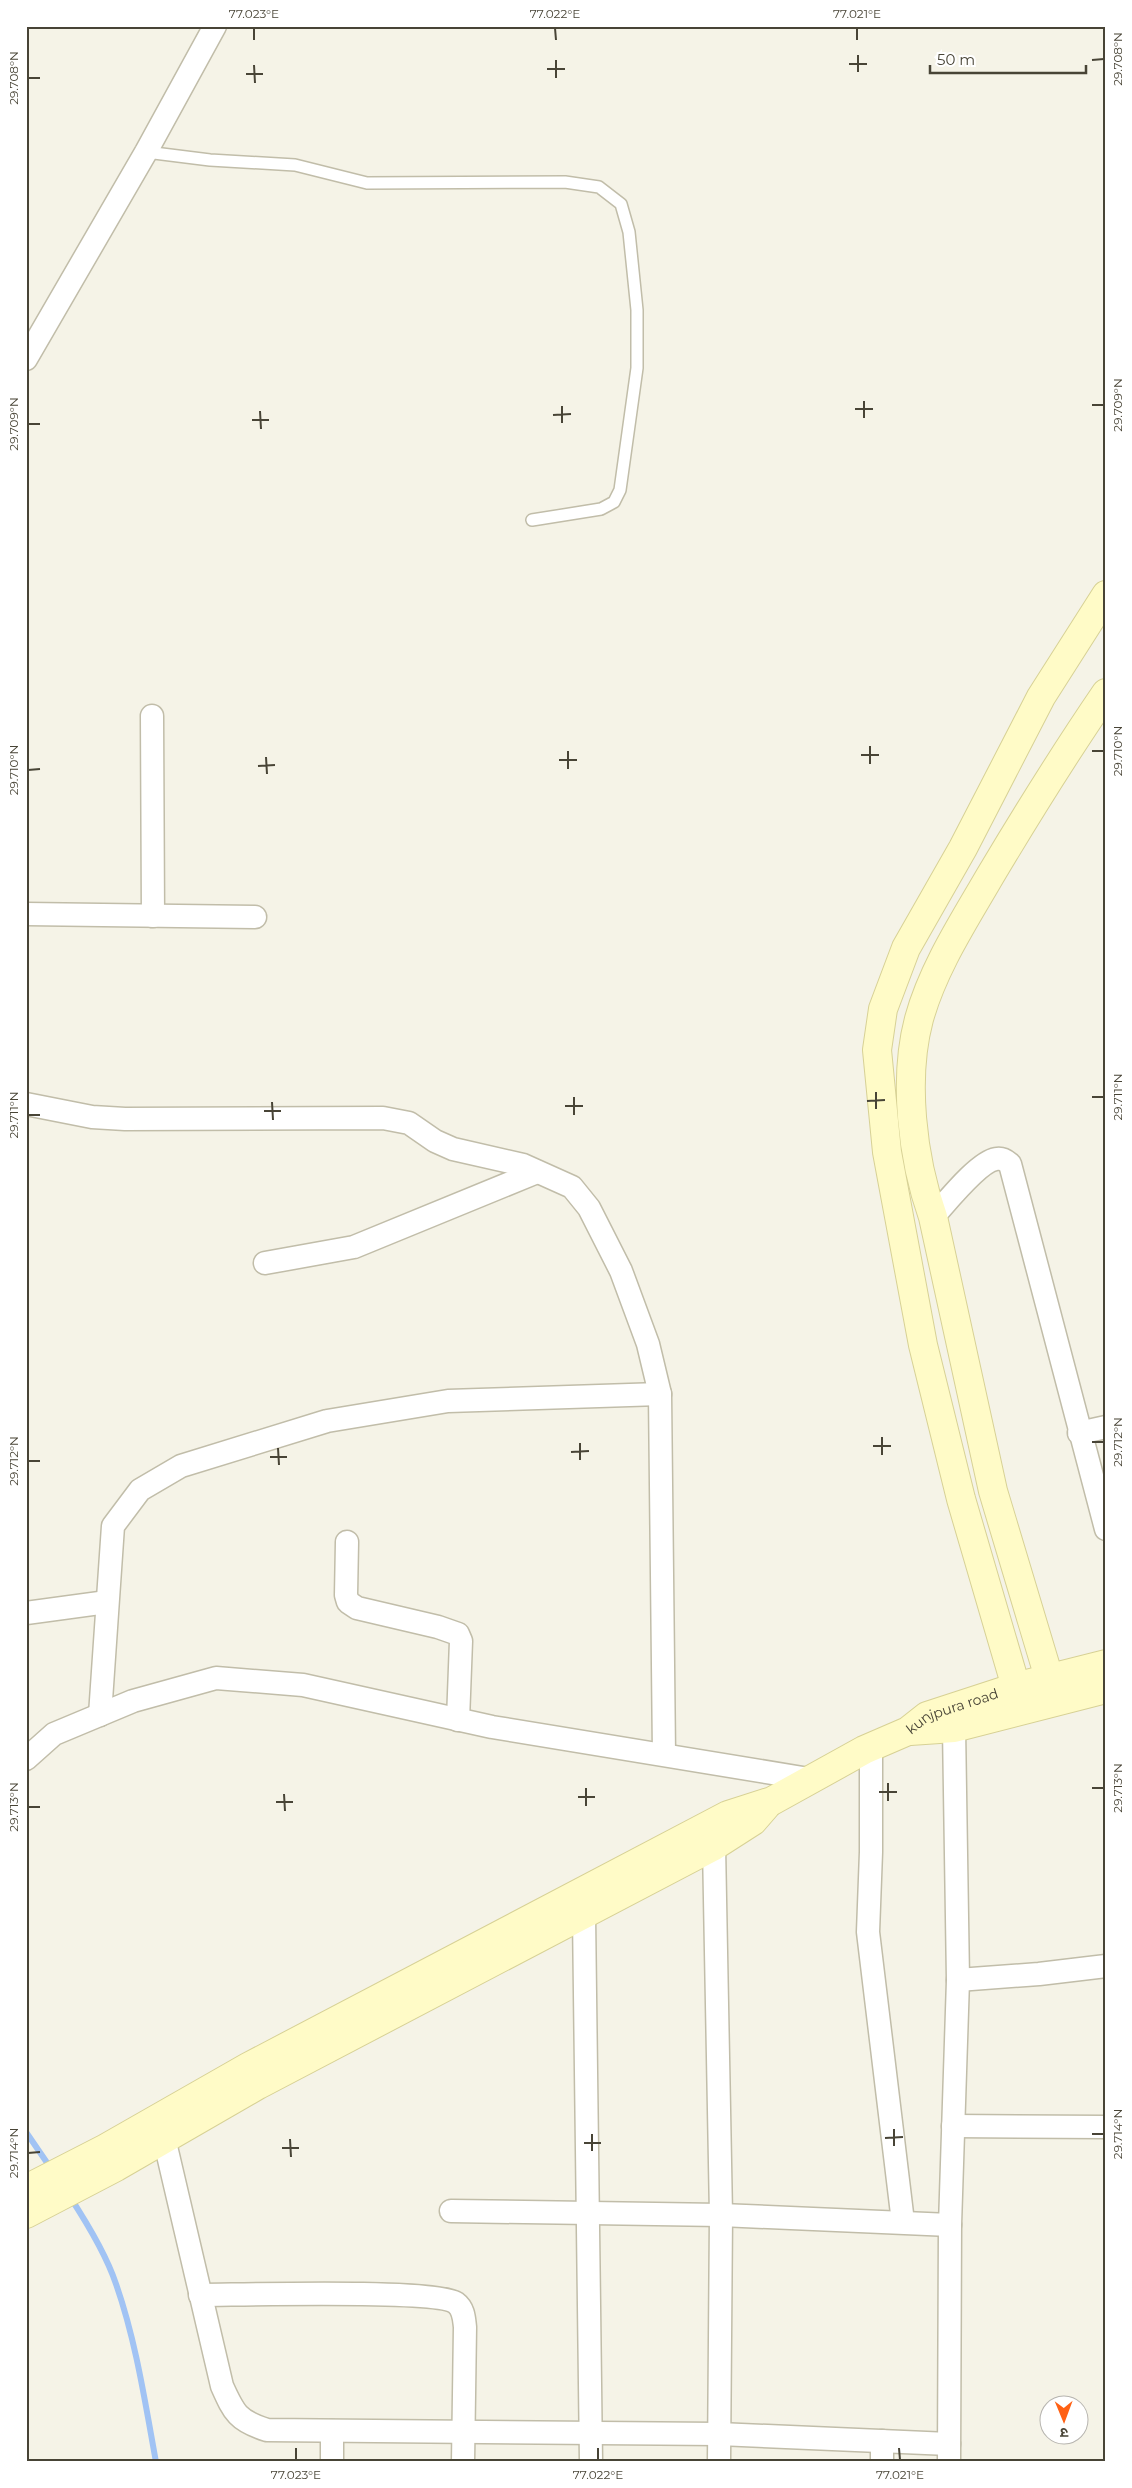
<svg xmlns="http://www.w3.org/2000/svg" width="1132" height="2488" viewBox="0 0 1132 2488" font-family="Montserrat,'Noto Sans Devanagari',sans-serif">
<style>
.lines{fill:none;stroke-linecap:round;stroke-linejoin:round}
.stream{stroke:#a1c3f4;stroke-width:6}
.lane-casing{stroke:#c1bda9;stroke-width:14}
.street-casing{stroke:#c1bda9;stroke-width:25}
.secondary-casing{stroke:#d7d195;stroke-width:30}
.lane{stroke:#fff;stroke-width:11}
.street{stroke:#fff;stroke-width:22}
.secondary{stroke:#fffbc7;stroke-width:28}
.ticks{fill:none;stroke:#484436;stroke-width:2}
.labels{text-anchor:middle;stroke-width:4;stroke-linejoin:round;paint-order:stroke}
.street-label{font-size:14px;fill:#484436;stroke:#fff}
.neatline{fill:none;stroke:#484436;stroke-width:2}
.ticks-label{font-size:12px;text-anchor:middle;fill:#484436}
</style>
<rect width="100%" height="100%" fill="#f5f3e7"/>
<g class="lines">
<!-- stream -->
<g class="stream">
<polyline points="26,2132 52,2170"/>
<path d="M70,2197c17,26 36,57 46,87 20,57 29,118 40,178"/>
</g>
<defs>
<polyline id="lane" points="146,152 210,160 295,165 367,183 565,182 599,187 621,204 629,232 637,310 637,368 620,490 614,502 601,509 532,520"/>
<g id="street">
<polyline points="26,359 146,152 215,26"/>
<polyline points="152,716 153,916"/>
<polyline points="26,914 255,917"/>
<polyline points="26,1104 92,1117 125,1119 383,1118 409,1123 435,1141 453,1149 523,1165 572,1187 589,1208 621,1271 648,1344 660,1394 664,1754"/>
<path d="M933,1217c13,-14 45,-55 63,-58 6,-1 9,1 14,5l96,365"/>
<polyline points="265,1263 354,1247 537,1172"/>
<polyline points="1079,1433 1106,1427"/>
<polyline points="347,1542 346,1595 348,1602 357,1608 438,1627 458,1634 461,1641 458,1720"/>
<polyline points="26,1613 107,1602"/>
<polyline points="100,1715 113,1526 140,1490 181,1466 327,1421 448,1401 660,1394"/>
<polyline points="871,1747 871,1852 868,1932 903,2222"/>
<polyline points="26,1759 54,1734 133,1701 216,1678 303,1685 492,1727 809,1779"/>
<polyline points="714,1846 721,2215 719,2462"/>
<polyline points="584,1915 591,2462"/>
<polyline points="958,1980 1039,1974 1106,1966"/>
<polyline points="953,2126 1106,2127"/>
<path d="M164,2138l58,248c12,27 16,35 45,44l452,4 230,10"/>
<polyline points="451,2211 721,2215 950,2225"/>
<path d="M200,2295c38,0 236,-6 256,8 8,6 8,16 9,24l-2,135"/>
<polyline points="332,2431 332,2462"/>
<polyline points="882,2462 882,2441"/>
<polyline points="949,2462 950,2225 958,1980 954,1728"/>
</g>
<g id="secondary">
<path d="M1056,1701l-63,-210 -60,-274c-21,-59 -30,-138 -14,-198 14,-51 45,-98 71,-143 37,-62 75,-123 116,-183"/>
<polyline points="1025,1708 1016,1687 961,1499 923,1345 887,1152 877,1050 883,1009 906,948 963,848 1041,697 1106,595"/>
<polyline points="910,1731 954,1728 1106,1689"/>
<path id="s1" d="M26,2189l80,-41 142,-81 480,-252 44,-14 92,-51 44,-19 19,-15 92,-30 87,-22"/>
<polyline points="26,2214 116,2167 258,2085 714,1846 753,1821 766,1806"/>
</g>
</defs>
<!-- lane casing -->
<use href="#lane" class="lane-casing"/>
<!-- street casing -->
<use href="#street" class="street-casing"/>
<!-- secondary casing -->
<use href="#secondary" class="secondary-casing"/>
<!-- lane -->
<use href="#lane" class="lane"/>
<!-- street -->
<use href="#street" class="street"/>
<!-- secondary -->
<use href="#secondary" class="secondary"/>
</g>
<!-- ticks -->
<path class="ticks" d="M254,28v12M555,28l1,12M857,28v12M858,55v17M556,60v18M1092,60l12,-1M849,64h18M254,65l1,18M547,69h18M246,74h17M28,78h12M864,401v17M1092,405h12M562,406v17M855,409h18M260,411l1,18M553,415l18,-1M252,420h17M28,424h12M870,746v18M568,751v18M1092,751h12M861,755h18M266,757l1,17M559,760h18M258,766l17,-1M28,770l12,-1M876,1092v17M574,1097v18M1092,1097h12M867,1101l18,-1M272,1102l1,18M565,1106h18M264,1111h17M28,1115h12M882,1437v18M1092,1442h12M580,1443v17M873,1446h18M278,1448l1,17M571,1452l18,-1M270,1457h17M28,1461h12M888,1783v18M586,1788v18M1092,1788h12M879,1792h18M284,1794l1,17M578,1797h17M276,1802h17M28,1807h12M894,2129v17M592,2134v17M1092,2134h12M885,2138l18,-1M290,2139l1,18M584,2143h17M282,2148h17M28,2153l12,-1M296,2448v12M598,2448v12M899,2448l1,12"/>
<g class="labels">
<!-- street labels -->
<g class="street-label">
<text dy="5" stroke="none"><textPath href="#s1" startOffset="1044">kunjpura road</textPath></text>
</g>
</g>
<!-- border -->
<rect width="1132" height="2488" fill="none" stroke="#ffffff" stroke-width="55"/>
<!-- north arrow -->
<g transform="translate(1064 2420) rotate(179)"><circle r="24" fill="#ffffff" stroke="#b6b4af"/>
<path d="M0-4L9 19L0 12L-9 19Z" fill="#ff6114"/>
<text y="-8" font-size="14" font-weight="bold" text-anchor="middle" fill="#484436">उ</text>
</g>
<!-- scale -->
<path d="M930 65v8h156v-8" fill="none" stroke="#484436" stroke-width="2.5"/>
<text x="937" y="65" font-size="15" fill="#484436" stroke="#ffffff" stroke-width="4" paint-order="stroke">50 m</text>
<rect x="28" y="28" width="1076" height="2432" class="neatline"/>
<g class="ticks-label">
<text x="254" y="18">77.023°E</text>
<text x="555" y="18">77.022°E</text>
<text x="857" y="18">77.021°E</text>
<text transform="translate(1118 59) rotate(-90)" y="4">29.708°N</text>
<text transform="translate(14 78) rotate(-90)" y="4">29.708°N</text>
<text transform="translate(1118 405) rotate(-90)" y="4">29.709°N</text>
<text transform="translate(14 424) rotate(-90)" y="4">29.709°N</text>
<text transform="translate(1118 751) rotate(-90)" y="4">29.710°N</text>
<text transform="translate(14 770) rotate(-90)" y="4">29.710°N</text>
<text transform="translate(1118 1097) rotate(-90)" y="4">29.711°N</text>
<text transform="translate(14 1115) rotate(-90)" y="4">29.711°N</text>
<text transform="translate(1118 1442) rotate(-90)" y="4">29.712°N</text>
<text transform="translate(14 1461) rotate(-90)" y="4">29.712°N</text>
<text transform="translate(1118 1788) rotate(-90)" y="4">29.713°N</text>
<text transform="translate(14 1807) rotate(-90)" y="4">29.713°N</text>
<text transform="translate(1118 2134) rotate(-90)" y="4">29.714°N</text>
<text transform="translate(14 2153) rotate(-90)" y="4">29.714°N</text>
<text x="296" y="2479">77.023°E</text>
<text x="598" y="2479">77.022°E</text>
<text x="900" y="2479">77.021°E</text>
</g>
</svg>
